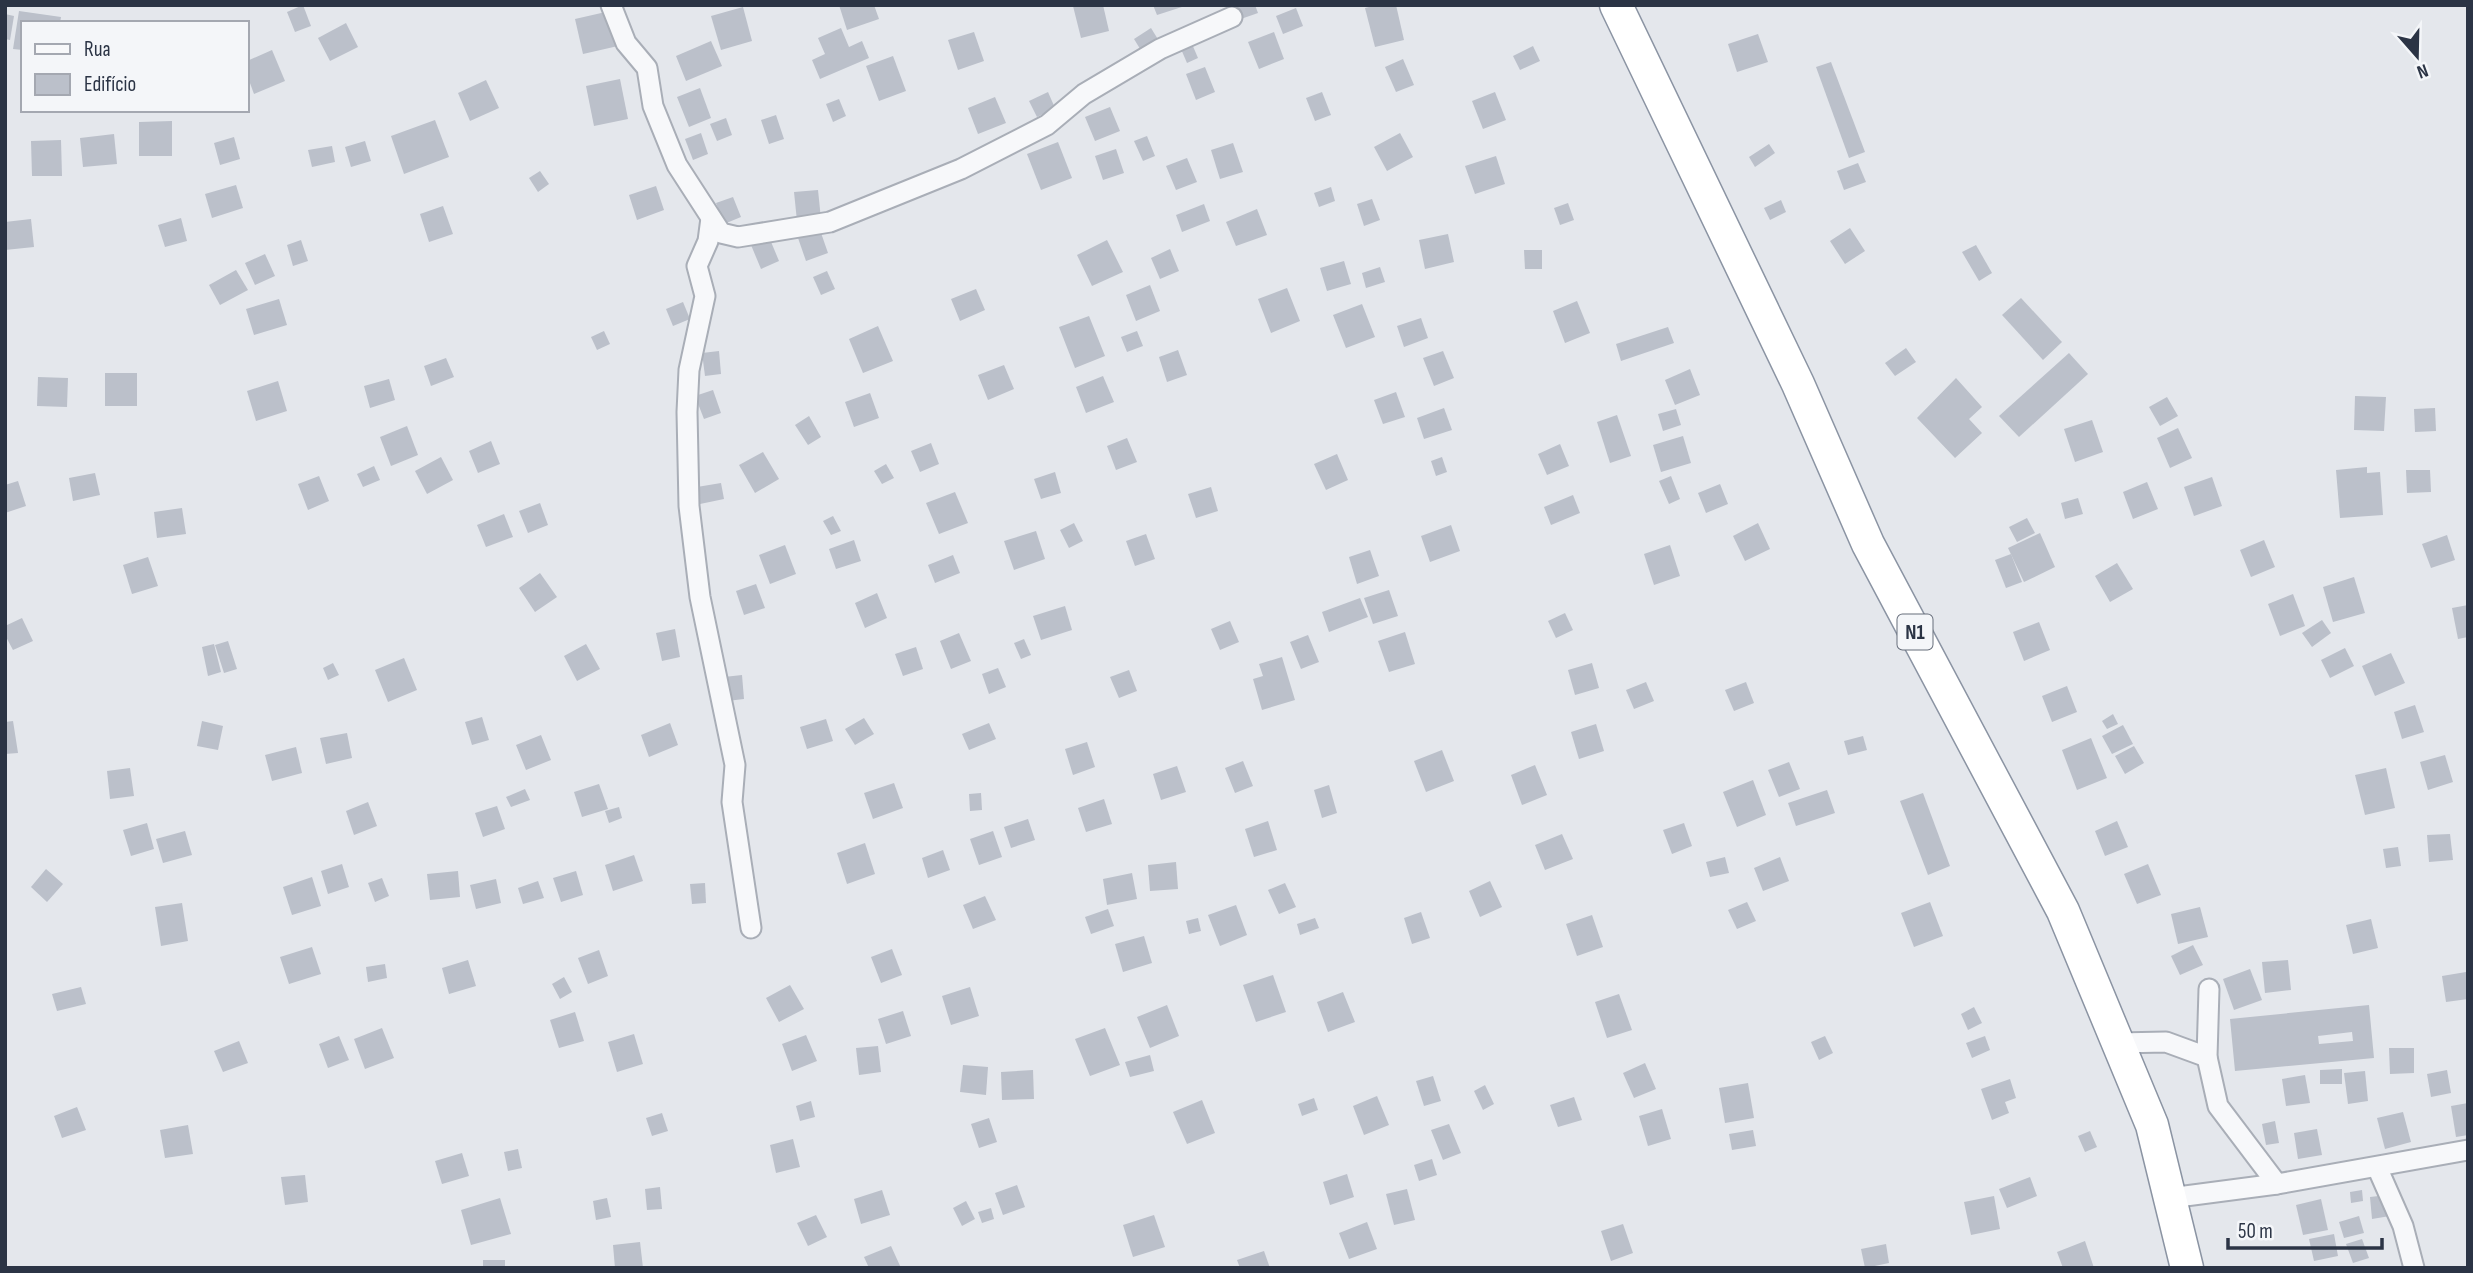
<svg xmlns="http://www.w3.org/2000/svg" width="2473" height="1273" viewBox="0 0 2473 1273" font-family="'Sofia Sans Condensed',sans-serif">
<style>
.building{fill:#bbc0ca;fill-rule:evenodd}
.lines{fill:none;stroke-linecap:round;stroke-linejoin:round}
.minor-casing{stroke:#a9aeb7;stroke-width:23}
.trunk-casing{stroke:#8b94a3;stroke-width:35}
.minor{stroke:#f7f8fa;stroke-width:19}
.trunk{stroke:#fff;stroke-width:32}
.labels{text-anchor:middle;stroke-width:7;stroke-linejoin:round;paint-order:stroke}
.shield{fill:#f4f6f9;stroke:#676e7b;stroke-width:2}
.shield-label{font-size:21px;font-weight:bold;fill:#2b3445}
</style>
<rect width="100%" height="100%" fill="#e4e7ec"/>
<!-- building -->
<g class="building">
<polygon points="303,5 311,26 295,32 287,12"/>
<polygon points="839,5 874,5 879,19 847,30"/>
<polygon points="1103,5 1109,31 1081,38 1073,6"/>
<polygon points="1153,5 1185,5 1185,6 1157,15"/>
<polygon points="1233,5 1255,5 1258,13 1238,20"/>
<polygon points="1377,5 1396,5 1404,40 1375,47 1365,8"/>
<polygon points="743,7 752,41 721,50 711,16"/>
<polygon points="1296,8 1303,26 1283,34 1276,16"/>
<polygon points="19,11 61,17 60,23 23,23 23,50 13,49"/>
<polygon points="610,11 618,46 583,54 575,19"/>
<polygon points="5,14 14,16 10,40 5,39"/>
<polygon points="346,23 358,47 330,61 318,38"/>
<polygon points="841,28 849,47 862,41 869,58 820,79 812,60 825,54 818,38"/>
<polygon points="1151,28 1159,41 1142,52 1134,39"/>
<polygon points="974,32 984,61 958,70 948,40"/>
<polygon points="1274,32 1284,59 1259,69 1248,42"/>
<polygon points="1758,34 1768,62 1737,72 1728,44"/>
<polygon points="711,41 722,66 686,81 676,56"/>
<polygon points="1192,44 1198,58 1187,63 1181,49"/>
<polygon points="1533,46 1540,61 1520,70 1513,56"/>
<polygon points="272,50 285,81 254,94 247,75 247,61"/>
<polygon points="893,56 906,91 879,101 866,66"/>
<polygon points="1403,59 1414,85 1396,92 1385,67"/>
<polygon points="1831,62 1865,152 1849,158 1816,67"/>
<polygon points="1205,67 1215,92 1196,100 1186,74"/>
<polygon points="620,79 628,119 594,126 586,86"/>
<polygon points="486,80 499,108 470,121 458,93"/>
<polygon points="700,88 711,118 689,127 677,97"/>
<polygon points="1048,92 1055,108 1037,117 1029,101"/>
<polygon points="1322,92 1331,115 1315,121 1306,98"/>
<polygon points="1495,92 1506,120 1483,129 1472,101"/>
<polygon points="995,97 1006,123 978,134 968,108"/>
<polygon points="839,99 846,116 833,122 826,104"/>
<polygon points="1110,107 1120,131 1095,141 1085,117"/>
<polygon points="776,115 784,139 769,144 761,120"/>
<polygon points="726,118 732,135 717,141 710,124"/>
<polygon points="435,120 449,157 404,174 391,136"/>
<polygon points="172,121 172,156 139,156 139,122"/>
<polygon points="701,133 708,154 693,160 685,139"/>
<polygon points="1400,133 1413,157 1387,171 1374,147"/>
<polygon points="114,134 117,164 83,167 80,138"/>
<polygon points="1147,136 1155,156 1143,161 1134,141"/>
<polygon points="234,137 240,159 220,165 214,143"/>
<polygon points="61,140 62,176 32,176 31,141"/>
<polygon points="365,141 371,161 351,167 345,147"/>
<polygon points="1058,142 1072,178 1041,190 1027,154"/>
<polygon points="1233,143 1243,172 1220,179 1211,150"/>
<polygon points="1769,144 1775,153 1755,167 1749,157"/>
<polygon points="332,146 335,162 312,167 308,150"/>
<polygon points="1116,149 1124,173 1103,180 1095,156"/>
<polygon points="1496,156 1505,184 1475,194 1465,166"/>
<polygon points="1187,158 1197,182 1176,190 1166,166"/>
<polygon points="1858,163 1866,182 1844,190 1837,171"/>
<polygon points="540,171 549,184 538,192 529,178"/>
<polygon points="236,185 243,208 212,218 205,194"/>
<polygon points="656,186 664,210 637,220 629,195"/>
<polygon points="1331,187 1335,201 1319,207 1314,193"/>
<polygon points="818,190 821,219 797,221 794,192"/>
<polygon points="733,197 741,217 724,224 716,203"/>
<polygon points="1372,199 1380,220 1364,226 1357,204"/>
<polygon points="1781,200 1786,212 1770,220 1764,208"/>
<polygon points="1568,203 1574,220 1560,225 1554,208"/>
<polygon points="1204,204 1210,221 1182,232 1176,215"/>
<polygon points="443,206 453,234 429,242 420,214"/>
<polygon points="1257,209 1267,235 1236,246 1226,222"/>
<polygon points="181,218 187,241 165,247 158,225"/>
<polygon points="31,219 34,247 5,250 5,222"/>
<polygon points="1850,228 1865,251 1845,264 1830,241"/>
<polygon points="820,230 828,253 806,261 798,238"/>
<polygon points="1448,234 1454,262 1425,269 1419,240"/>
<polygon points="769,237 779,261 761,269 751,245"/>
<polygon points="301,240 308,261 293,266 287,245"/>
<polygon points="1107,240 1123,272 1092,286 1077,255"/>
<polygon points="1976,245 1992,273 1979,281 1962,252"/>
<polygon points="1170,249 1179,271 1160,279 1151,258"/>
<polygon points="1524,250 1542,250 1542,269 1525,269"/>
<polygon points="265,254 275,276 255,285 245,263"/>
<polygon points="1344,261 1351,284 1327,291 1320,268"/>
<polygon points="1380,267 1385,282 1366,288 1362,273"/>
<polygon points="236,270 248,290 220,305 209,285"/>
<polygon points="827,271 835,289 821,295 813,277"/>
<polygon points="1150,285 1160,311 1136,321 1126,295"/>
<polygon points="1287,288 1300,321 1271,333 1258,299"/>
<polygon points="976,289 985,310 960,321 951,299"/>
<polygon points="2021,298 2062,342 2043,360 2002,315"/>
<polygon points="279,299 287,325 254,335 246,309"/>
<polygon points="1577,301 1590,333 1565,343 1553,311"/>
<polygon points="683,302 690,319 673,326 666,309"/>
<polygon points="1362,304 1375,337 1346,348 1333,315"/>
<polygon points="1089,316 1105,356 1075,368 1059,327"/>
<polygon points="1421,318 1428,338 1404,347 1397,326"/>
<polygon points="878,326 893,361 863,373 849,339"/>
<polygon points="1668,327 1674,343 1621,361 1616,344"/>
<polygon points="604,331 610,344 597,350 591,337"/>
<polygon points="1137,331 1143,346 1127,352 1121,337"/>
<polygon points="1906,348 1916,362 1895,376 1885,363"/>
<polygon points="1178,350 1187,375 1167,382 1159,357"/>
<polygon points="719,351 721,374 705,376 702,353"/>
<polygon points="1443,351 1454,378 1434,386 1423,358"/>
<polygon points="2069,353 2088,374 2019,437 1999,416"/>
<polygon points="446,358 454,377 431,386 424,366"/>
<polygon points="1004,365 1014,389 988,400 978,375"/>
<polygon points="1690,369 1700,395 1675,405 1665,380"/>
<rect x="105" y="373" width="32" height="33"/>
<polygon points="1103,376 1114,402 1086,413 1076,387"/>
<polygon points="38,377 68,378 67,407 37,406"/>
<polygon points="1956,378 1982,407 1969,419 1982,433 1955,458 1917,418"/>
<polygon points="389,379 395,400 370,408 364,386"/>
<polygon points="278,381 287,411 256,421 247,391"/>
<polygon points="713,390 721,413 704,419 695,396"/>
<polygon points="1396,392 1405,417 1383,424 1374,400"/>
<polygon points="870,393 879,418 854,427 845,402"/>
<polygon points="2355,396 2386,397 2384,431 2354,430"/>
<polygon points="2167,397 2178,416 2160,426 2149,407"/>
<polygon points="1444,408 1452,430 1424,439 1417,418"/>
<polygon points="2435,408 2436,431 2415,432 2414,409"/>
<polygon points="1676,409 1681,425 1663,431 1658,414"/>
<polygon points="1617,415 1631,456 1610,463 1597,422"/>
<polygon points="809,416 821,437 808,445 795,425"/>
<polygon points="2092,420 2103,452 2075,462 2064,429"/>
<polygon points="407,426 418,455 391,466 380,437"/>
<polygon points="2178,428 2192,458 2170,468 2157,438"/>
<polygon points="1683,436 1691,463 1661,472 1653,445"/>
<polygon points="1127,438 1137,462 1116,470 1107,446"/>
<polygon points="491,441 500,464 478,473 469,451"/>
<polygon points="931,443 939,464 920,472 911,451"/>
<polygon points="1560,444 1569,466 1547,475 1538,454"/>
<polygon points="763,452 779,479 755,493 739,465"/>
<polygon points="1337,454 1348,480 1326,490 1314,464"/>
<polygon points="441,457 453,480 427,494 415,471"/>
<polygon points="1442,457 1447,472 1436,476 1431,461"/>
<polygon points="886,464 894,478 882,484 874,471"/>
<polygon points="374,466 380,480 363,487 357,474"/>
<polygon points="2367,467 2367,473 2380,472 2383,515 2340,518 2336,470"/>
<polygon points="2406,470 2430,470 2431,492 2407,493"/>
<polygon points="1055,472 1061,493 1041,499 1034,479"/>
<polygon points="95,473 100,495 73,501 69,478"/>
<polygon points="319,476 329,501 308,510 298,484"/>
<polygon points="1671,476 1680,499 1669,504 1659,481"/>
<polygon points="2212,477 2222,506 2194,516 2184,487"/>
<polygon points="18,481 26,506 5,513 5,485"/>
<polygon points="2147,482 2158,509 2133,519 2123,492"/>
<polygon points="721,483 724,499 700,504 697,487"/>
<polygon points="1720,484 1728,504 1706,513 1698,493"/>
<polygon points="1211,487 1218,511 1196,518 1188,494"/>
<polygon points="955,492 968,523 939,534 926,503"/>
<polygon points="1573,495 1580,513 1551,525 1544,507"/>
<polygon points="2078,498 2083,514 2065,519 2061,503"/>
<polygon points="540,503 548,525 528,533 519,511"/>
<polygon points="182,508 186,534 157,538 154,512"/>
<polygon points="504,514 513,537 486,547 477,525"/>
<polygon points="833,516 841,531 831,535 823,521"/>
<polygon points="2027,518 2035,533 2017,542 2009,527"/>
<polygon points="1074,523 1083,541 1069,548 1060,530"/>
<polygon points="1758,523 1770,549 1745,561 1733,536"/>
<polygon points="1451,525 1460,551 1430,562 1421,536"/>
<polygon points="1036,531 1045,559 1014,570 1004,541"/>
<polygon points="2040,533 2055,567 2024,582 2008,548"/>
<polygon points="1146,534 1155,559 1135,566 1126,541"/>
<polygon points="2447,535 2455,560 2431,568 2422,544"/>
<polygon points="854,540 861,561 836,569 829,549"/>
<polygon points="2264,540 2275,567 2251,577 2240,550"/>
<polygon points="785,545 796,574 770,584 759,555"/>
<polygon points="1670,545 1680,576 1654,585 1644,554"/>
<polygon points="1370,550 1379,576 1357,584 1349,557"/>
<polygon points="2011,554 2022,582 2006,588 1995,560"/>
<polygon points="953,555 960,573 935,583 928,565"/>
<polygon points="148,557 158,586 132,594 123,565"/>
<polygon points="2117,563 2133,589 2110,602 2095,576"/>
<polygon points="540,573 557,597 535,612 519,588"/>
<polygon points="2354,577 2365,613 2333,622 2323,587"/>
<polygon points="756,584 765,608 744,615 736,591"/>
<polygon points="1389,590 1398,616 1373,624 1364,598"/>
<polygon points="877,593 887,618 865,628 855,603"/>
<polygon points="2293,594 2305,626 2280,636 2268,604"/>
<polygon points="1360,598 1368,617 1329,632 1322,612"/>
<polygon points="2468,605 2468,637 2458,639 2452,608"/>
<polygon points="1065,606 1072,630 1041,640 1033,616"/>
<polygon points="1565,613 1573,630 1556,638 1548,621"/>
<polygon points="22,618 33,641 13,650 5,635 5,626"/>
<polygon points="2322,620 2331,633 2312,647 2302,633"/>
<polygon points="1230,621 1239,642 1220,650 1211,629"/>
<polygon points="2039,622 2050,650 2024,661 2013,632"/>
<polygon points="675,629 680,657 662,661 656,633"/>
<polygon points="1405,632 1415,664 1389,672 1378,641"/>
<polygon points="959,633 971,661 951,669 940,641"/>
<polygon points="1308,635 1319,662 1301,669 1290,642"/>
<polygon points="1024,639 1031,655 1021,659 1014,643"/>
<polygon points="228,641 237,669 224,673 215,645"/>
<polygon points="214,644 221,672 208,676 202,647"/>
<polygon points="586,644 600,669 577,681 564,656"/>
<polygon points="916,647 923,669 903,676 895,654"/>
<polygon points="2345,648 2354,666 2330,678 2321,660"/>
<polygon points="2391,653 2405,683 2375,696 2362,666"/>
<polygon points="1282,657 1295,700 1262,710 1253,679 1263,676 1259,664"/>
<polygon points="404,658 417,690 388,702 375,670"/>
<polygon points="333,663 339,675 328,680 323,668"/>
<polygon points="1592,663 1599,688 1575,695 1568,670"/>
<polygon points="998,668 1006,687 989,694 982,674"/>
<polygon points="1129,670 1137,691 1119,698 1110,677"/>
<polygon points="742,675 744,699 727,701 724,677"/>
<polygon points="1646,682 1654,701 1634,709 1626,690"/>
<polygon points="1746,682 1754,703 1734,711 1725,690"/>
<polygon points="2067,686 2077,712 2052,722 2042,696"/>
<polygon points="2415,705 2424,732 2402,739 2394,712"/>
<polygon points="2113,714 2118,724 2107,729 2102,721"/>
<polygon points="482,717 489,740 472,745 465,722"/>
<polygon points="864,718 874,734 855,745 845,729"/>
<polygon points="826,719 833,741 807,749 800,727"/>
<polygon points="13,721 18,753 5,754 5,722"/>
<polygon points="202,721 223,726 218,750 197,746"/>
<polygon points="670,723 678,745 649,757 641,735"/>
<polygon points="989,723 996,739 969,750 962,734"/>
<polygon points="1596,724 1604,751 1579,759 1571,732"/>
<polygon points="2123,725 2133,744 2112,754 2102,736"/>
<polygon points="347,733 352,758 326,764 320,738"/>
<polygon points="541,735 551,760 526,770 516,745"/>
<polygon points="1863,736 1867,750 1848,755 1844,741"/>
<polygon points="2091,738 2107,778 2077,790 2062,750"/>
<polygon points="1087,742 1095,767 1073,775 1065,749"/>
<polygon points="2134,746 2144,763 2125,774 2115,756"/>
<polygon points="296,747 302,773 272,781 265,755"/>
<polygon points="1442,750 1454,781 1426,792 1414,761"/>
<polygon points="2445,755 2453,782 2428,790 2420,762"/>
<polygon points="1243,761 1253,786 1235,793 1225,768"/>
<polygon points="1789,762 1800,789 1779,797 1768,770"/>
<polygon points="1535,765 1547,795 1522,805 1511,775"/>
<polygon points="1177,766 1186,792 1161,800 1153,774"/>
<polygon points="130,768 134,796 110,799 107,771"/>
<polygon points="2386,768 2395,808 2365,815 2355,775"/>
<polygon points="1753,780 1766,815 1737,827 1723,792"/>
<polygon points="894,783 903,808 873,819 864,793"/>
<polygon points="599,784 608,809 582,817 574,792"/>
<polygon points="1329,785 1337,813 1322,818 1314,790"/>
<polygon points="525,789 530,800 511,807 506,797"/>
<polygon points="1827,790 1835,813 1796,826 1788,803"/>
<polygon points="981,793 982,810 970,811 969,794"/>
<polygon points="1923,793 1950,866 1928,875 1900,801"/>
<polygon points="1104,799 1112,824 1086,832 1078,808"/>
<polygon points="368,802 377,826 354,835 346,811"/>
<polygon points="497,806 505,829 483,837 475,813"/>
<polygon points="619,807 622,818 609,823 605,811"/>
<polygon points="1028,819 1035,840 1011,848 1004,827"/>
<polygon points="1268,821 1277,850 1254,857 1245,829"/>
<polygon points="2117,821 2128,847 2105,856 2095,831"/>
<polygon points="147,823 154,849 131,856 123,830"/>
<polygon points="1684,823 1692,846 1672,854 1663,830"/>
<polygon points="185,831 192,855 163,863 156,839"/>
<polygon points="993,831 1002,857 979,865 970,839"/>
<polygon points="1562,834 1573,859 1545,870 1535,845"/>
<polygon points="2450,834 2453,860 2429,862 2427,835"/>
<polygon points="865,843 875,874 847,884 837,853"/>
<polygon points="2398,847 2401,866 2386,868 2383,849"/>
<polygon points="943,850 950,870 928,878 922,858"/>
<polygon points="634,855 643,881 613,891 605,865"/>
<polygon points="1725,857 1729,873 1710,877 1706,862"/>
<polygon points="1780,857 1789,881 1763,891 1754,868"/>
<polygon points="1176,862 1178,889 1150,891 1148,865"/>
<polygon points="342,864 349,887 328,894 321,871"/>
<polygon points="2148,864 2161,895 2137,904 2124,874"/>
<polygon points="46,869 63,884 47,902 31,887"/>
<polygon points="458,871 460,897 430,900 427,874"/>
<polygon points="576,871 583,895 561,902 553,878"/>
<polygon points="1132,873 1137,899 1107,905 1103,879"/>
<polygon points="312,877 321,906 292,915 283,887"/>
<polygon points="382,878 389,896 375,902 368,883"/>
<polygon points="496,879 501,903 476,909 470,885"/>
<polygon points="538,881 544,898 523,904 518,888"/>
<polygon points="1490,881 1502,907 1480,917 1469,891"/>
<polygon points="705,883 706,903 692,904 690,884"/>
<polygon points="1285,883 1296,907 1279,914 1268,890"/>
<polygon points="985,896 996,920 973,929 963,905"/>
<polygon points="1747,902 1756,921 1737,929 1728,910"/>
<polygon points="1930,902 1943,936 1914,947 1901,913"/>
<polygon points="182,903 188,941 161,946 155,907"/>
<polygon points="1236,905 1247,935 1220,946 1208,915"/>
<polygon points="2200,907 2208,937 2178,944 2171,914"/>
<polygon points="1108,909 1114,926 1091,934 1085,917"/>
<polygon points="1421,912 1430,938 1412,944 1404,918"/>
<polygon points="1592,915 1603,947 1577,956 1566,924"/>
<polygon points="1198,918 1201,931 1189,934 1186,921"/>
<polygon points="1315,918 1319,928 1300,935 1297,924"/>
<polygon points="2371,919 2378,948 2353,954 2346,925"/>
<polygon points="1144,936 1152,963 1123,972 1115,944"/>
<polygon points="2193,945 2203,965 2180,975 2171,956"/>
<polygon points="312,947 321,974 289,984 280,957"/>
<polygon points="892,949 902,975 881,983 871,957"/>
<polygon points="599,950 608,976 588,984 578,958"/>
<polygon points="468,960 476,986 449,994 442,968"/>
<polygon points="2288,960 2291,990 2265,993 2262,962"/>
<polygon points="385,964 387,978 368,982 366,967"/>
<polygon points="2250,969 2262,1000 2234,1010 2223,979"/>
<polygon points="2466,972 2468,999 2446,1002 2442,976"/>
<polygon points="1273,975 1286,1012 1256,1022 1243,985"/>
<polygon points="564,977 572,992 560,999 552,984"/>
<polygon points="790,985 804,1009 779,1022 766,998"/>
<polygon points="81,987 86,1004 57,1011 52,994"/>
<polygon points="970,987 979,1016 951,1025 942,996"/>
<polygon points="1343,992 1355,1022 1328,1032 1317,1002"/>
<polygon points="1619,994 1632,1030 1607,1038 1595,1002"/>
<polygon points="1167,1005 1179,1036 1150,1048 1137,1017"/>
<path d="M2369,1005l5,53 -139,13 -5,-52zM2352,1032l1,9 -34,3 -1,-8z"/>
<polygon points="1974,1007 1982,1023 1968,1030 1961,1014"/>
<polygon points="903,1011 911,1036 886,1044 878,1019"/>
<polygon points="575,1012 584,1041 559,1048 550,1020"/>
<polygon points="382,1028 394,1058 365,1069 354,1039"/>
<polygon points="1105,1028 1120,1065 1090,1076 1075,1039"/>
<polygon points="634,1034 643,1064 617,1072 608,1042"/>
<polygon points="806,1035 817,1061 792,1071 782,1044"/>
<polygon points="339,1036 349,1060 328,1068 319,1044"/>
<polygon points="1825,1036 1833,1053 1819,1060 1811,1042"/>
<polygon points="1985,1036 1990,1050 1972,1058 1966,1043"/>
<polygon points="239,1041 248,1063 223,1072 214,1051"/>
<polygon points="878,1046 881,1072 859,1075 856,1048"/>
<polygon points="2389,1048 2414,1048 2414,1073 2390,1074"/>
<polygon points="1150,1055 1154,1071 1130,1077 1125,1062"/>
<polygon points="1645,1063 1656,1089 1634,1098 1623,1073"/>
<polygon points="963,1065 988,1067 986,1095 960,1092"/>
<polygon points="2342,1069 2342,1084 2320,1084 2320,1070"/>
<polygon points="1033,1070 1034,1099 1002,1100 1001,1072"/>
<polygon points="2447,1070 2451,1093 2431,1097 2427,1074"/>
<polygon points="2365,1071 2368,1101 2348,1104 2344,1073"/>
<polygon points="2305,1075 2310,1103 2286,1106 2282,1079"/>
<polygon points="1433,1076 1441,1101 1424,1106 1416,1081"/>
<polygon points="2010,1079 2016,1098 2005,1102 2009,1113 1992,1120 1981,1089"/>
<polygon points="1748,1083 1754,1118 1725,1123 1719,1088"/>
<polygon points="1485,1085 1494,1104 1483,1110 1474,1091"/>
<polygon points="1377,1096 1389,1125 1364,1135 1353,1106"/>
<polygon points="1574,1097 1582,1120 1558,1127 1550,1105"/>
<polygon points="1314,1098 1318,1110 1302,1116 1298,1104"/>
<polygon points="1202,1100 1215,1133 1187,1144 1173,1112"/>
<polygon points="811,1101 815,1117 800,1121 796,1106"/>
<polygon points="2468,1103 2468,1135 2456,1137 2451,1106"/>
<polygon points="77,1107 86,1130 62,1138 54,1116"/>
<polygon points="1662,1109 1671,1139 1648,1146 1639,1116"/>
<polygon points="2403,1112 2411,1142 2385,1149 2377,1118"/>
<polygon points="662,1113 668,1131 652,1136 646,1118"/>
<polygon points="989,1118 997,1142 979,1148 971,1124"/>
<polygon points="2275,1121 2279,1143 2266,1145 2262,1124"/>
<polygon points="1449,1124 1461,1153 1443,1160 1431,1130"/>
<polygon points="188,1125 193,1154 165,1158 160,1130"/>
<polygon points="2317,1129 2322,1155 2298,1159 2294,1133"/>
<polygon points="1753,1130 1756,1146 1732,1150 1729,1134"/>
<polygon points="2090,1131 2097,1147 2085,1152 2078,1136"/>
<polygon points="793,1139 800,1167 776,1173 770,1145"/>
<polygon points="518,1149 522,1168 508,1171 504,1152"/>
<polygon points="462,1153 469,1176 442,1184 435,1161"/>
<polygon points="1432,1159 1437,1175 1419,1181 1414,1165"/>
<polygon points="1347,1174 1354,1197 1330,1205 1323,1182"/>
<polygon points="305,1175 308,1202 285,1205 281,1177"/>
<polygon points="2030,1177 2037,1196 2007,1208 1999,1189"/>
<polygon points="1017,1185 1025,1207 1003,1215 995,1193"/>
<polygon points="660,1187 662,1209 647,1210 645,1189"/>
<polygon points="1407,1189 1415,1220 1394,1225 1386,1194"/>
<polygon points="882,1190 890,1215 861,1224 854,1199"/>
<polygon points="2362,1190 2363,1201 2351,1203 2350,1192"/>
<polygon points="2387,1195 2390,1216 2372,1219 2370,1197"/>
<polygon points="1994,1196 2000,1229 1971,1235 1964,1202"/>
<polygon points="500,1198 511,1234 471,1245 461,1210"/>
<polygon points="607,1198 611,1217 596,1220 593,1201"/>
<polygon points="2321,1199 2328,1230 2303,1235 2296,1205"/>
<polygon points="966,1201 975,1219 962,1226 953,1208"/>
<polygon points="991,1208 994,1219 982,1223 978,1212"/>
<polygon points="816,1215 827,1237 808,1246 797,1223"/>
<polygon points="1154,1215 1165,1247 1133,1257 1123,1225"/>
<polygon points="2359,1216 2364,1233 2344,1238 2339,1222"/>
<polygon points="1367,1222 1377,1249 1349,1259 1339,1233"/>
<polygon points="1623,1224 1633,1253 1611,1261 1601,1231"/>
<polygon points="2334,1234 2338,1256 2314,1261 2309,1239"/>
<polygon points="2362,1239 2369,1258 2353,1263 2346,1244"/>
<polygon points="2085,1241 2094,1268 2063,1268 2057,1252"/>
<polygon points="640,1242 643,1268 615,1268 613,1245"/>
<polygon points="1886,1244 1889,1263 1865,1268 1861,1249"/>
<polygon points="891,1246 901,1268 869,1268 864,1257"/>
<polygon points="1264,1251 1270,1268 1240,1268 1237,1260"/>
<rect x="483" y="1260" width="22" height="8"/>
</g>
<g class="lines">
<defs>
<g id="minor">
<polyline points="611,5 626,43 647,68 653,106 677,165 721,233 738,237 830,222 961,169 1047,125 1084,94 1160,49 1232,17"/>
<polyline points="711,218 708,241 697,266 705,296 689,370 687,412 689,506 700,597 735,765 732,802 751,928"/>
<polyline points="2209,989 2207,1057 2218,1106 2277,1184"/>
<polyline points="2118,1043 2166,1042 2207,1057"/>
<polyline points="2377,1167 2403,1226 2414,1268"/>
<polyline points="2170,1198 2277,1184 2468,1150"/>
</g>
<polyline id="trunk" points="1616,5 1798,384 1868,544 2063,911 2152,1125 2187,1268"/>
</defs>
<!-- minor casing -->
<use href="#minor" class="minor-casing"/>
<!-- trunk casing -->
<use href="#trunk" class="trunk-casing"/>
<!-- minor -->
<use href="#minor" class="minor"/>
<!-- trunk -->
<use href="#trunk" class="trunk"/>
</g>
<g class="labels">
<!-- shield labels -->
<rect class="shield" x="1897.5" y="614.5" width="35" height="35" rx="5"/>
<g class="shield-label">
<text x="1915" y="639">N1</text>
</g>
</g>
<!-- border -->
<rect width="2473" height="1273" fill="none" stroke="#2b3445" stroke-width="14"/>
<!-- legend -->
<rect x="21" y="21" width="228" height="91" fill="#f4f6f9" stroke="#a4a8b1" stroke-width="2"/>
<rect x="35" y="44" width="35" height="10" fill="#f7f8fa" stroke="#a4a8b1" stroke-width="2"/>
<text x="84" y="56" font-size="21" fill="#2b3445">Rua</text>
<rect x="35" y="74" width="35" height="21" fill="#bbc0ca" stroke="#a4a8b1" stroke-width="2"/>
<text x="84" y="91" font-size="21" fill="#2b3445">Edifício</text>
<!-- north arrow -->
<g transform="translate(2417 56) rotate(160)" stroke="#f4f6f9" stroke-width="5" paint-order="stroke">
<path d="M0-5L12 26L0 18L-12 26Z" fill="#2b3445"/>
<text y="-10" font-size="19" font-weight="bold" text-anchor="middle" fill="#2b3445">N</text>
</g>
<!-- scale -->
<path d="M2228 1238v10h154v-10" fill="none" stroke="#2b3445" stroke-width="3.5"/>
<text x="2238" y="1238" font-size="21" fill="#2b3445" stroke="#f4f6f9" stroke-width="5" paint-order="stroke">50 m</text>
</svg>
